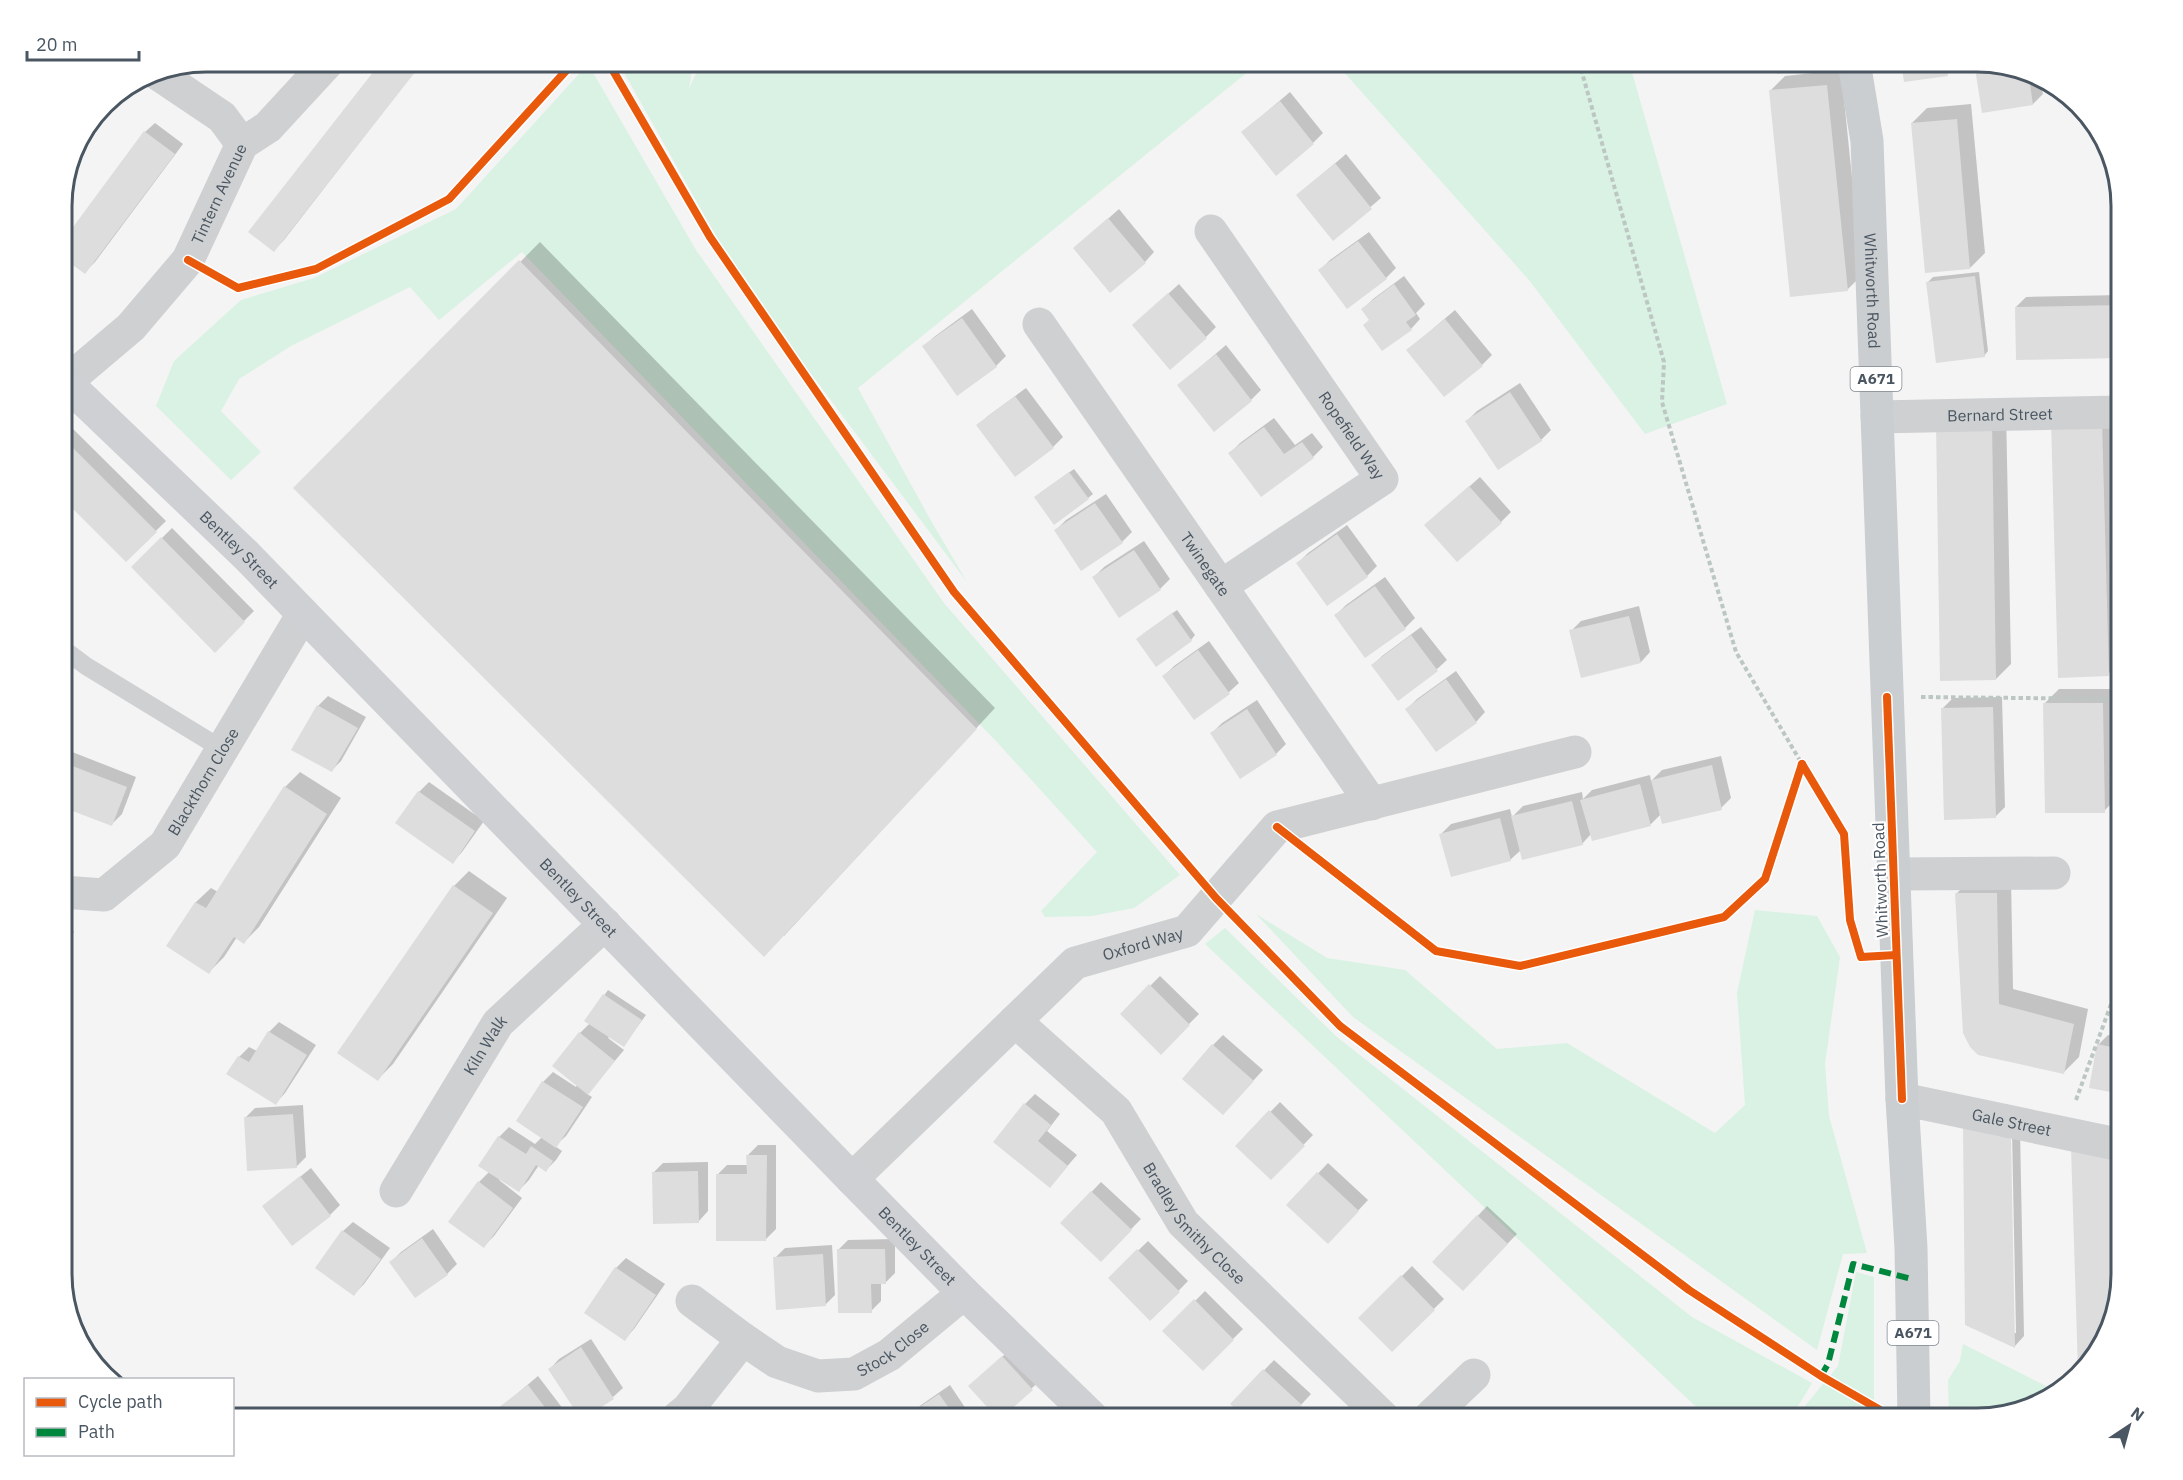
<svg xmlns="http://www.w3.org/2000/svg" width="2183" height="1480" viewBox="0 0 2183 1480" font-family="'IBM Plex Sans',sans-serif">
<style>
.green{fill:#d9f2e3}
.shadow{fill:#0003;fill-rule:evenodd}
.building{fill:#ddddde}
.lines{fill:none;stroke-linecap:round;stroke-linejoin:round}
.path{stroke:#bcc7c4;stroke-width:4;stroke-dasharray:4.5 3;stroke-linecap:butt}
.lane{stroke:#ced0d2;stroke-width:18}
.street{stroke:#ced0d2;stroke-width:33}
.secondary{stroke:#ced0d4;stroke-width:33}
.primary{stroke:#caced1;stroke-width:33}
.quiet{stroke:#00873e;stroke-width:6;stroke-dasharray:12 6;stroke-linecap:butt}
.cycleway-casing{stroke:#fff;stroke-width:11}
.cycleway{stroke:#e8590c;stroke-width:8}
.labels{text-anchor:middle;stroke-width:4.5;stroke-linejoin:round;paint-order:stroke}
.shield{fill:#fff;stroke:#808990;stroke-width:1.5}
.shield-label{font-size:15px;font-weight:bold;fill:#4a5661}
.street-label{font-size:16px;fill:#4a5661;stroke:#fff}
.rim{fill:none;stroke:#4a5661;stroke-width:3}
</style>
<rect width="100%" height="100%" fill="#f4f4f4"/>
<!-- green -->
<g class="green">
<polygon points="618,62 693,62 689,89 701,62 1260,62 858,388 930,519 967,582 806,367 716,236"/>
<polygon points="1335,62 1629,62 1727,404 1645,434 1529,280"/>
<polygon points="588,64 696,250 944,603 1180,875 1134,908 1092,916 1045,917 1041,911 1097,852 995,740 522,252 439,320 410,287 291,346 239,379 221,411 261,452 231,480 156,406 174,361 241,300 314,278 456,209"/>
<polygon points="1755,910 1817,916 1840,957 1825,1064 1829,1116 1867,1253 1843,1254 1817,1350 1353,1017 1256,914 1327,958 1405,970 1497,1049 1567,1043 1715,1133 1745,1105 1737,993"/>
<polygon points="1225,928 1337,1037 1692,1317 1812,1383 1791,1418 1708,1418 1205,944"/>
<polygon points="1856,1272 1874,1277 1874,1418 1795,1418 1838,1366"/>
<polygon points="1963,1344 2046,1386 2060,1389 2049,1399 1978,1418 1949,1418 1948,1380 1960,1361"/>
</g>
<!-- shadow -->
<g class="shadow">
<polygon points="383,62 422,62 284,240 274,250 250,232"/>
<polygon points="1776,62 1827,62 1824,64 1778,73"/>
<polygon points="1903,62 1960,62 1947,74 1906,81"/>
<polygon points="1976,62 2040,81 2043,94 2033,104 1983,111"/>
<polygon points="1841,70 1862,275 1847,290 1770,91 1785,76"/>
<polygon points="1290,92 1323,133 1313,143 1243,132"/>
<polygon points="1971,104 1985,253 1970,268 1912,123 1927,108"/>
<polygon points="155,123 183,144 95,262 85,272 62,255 62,245 145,132"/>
<polygon points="1346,154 1381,198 1334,238 1298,195"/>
<polygon points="1119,209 1154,252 1145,262 1075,248"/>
<polygon points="62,214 67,217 62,225"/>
<polygon points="1369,232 1396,268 1386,278 1347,307 1320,270 1330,260"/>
<polygon points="540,242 995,708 784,936 295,488"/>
<polygon points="1979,272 1988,351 1984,356 1928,282 1933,277"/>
<polygon points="1404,276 1425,304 1416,313 1420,319 1411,329 1370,319 1363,309 1373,299"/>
<polygon points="1179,284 1216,327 1206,337 1134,325"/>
<polygon points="2121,295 2121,356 2017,359 2016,307 2026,297"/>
<polygon points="972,309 1006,356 996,366 958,394 924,346 934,337"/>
<polygon points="1455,310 1492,355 1482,365 1408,350"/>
<polygon points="1226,345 1261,390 1251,400 1179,385"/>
<polygon points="1520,383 1551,430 1541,440 1467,421 1477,411"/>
<polygon points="1026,388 1063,437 1053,447 978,425 988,416"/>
<polygon points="2116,405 2121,661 2108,674 2067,406"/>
<polygon points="2006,408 2011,664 1996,679 1937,424"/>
<polygon points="1274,418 1295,445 1312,433 1323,447 1313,457 1230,453 1240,443"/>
<polygon points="65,421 166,521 126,560 62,496 62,424"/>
<polygon points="1074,469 1093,494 1088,498 1040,493"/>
<polygon points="1480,477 1511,512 1501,522 1436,516"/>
<polygon points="1106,494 1132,532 1122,542 1056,530 1066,520"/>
<polygon points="1347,525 1377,566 1367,576 1298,563 1308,553"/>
<polygon points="172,528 254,611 215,650 133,567"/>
<polygon points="1144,541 1170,579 1160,589 1094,577 1104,567"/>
<polygon points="1385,577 1415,618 1405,628 1336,615 1346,605"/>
<polygon points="1639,606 1650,652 1641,662 1571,631 1581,621"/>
<polygon points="1177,610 1195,635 1191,640 1143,634"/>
<polygon points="1421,627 1447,660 1437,669 1373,665 1382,656"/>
<polygon points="1209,641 1239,683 1229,692 1194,718 1164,676 1174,666"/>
<polygon points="1456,671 1485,712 1476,722 1407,709 1417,699"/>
<polygon points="2059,689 2118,689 2119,796 2104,811 2044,704"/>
<polygon points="328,696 366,717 341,761 331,771 294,749 318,706"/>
<polygon points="2002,697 2005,807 1995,817 1943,708 1953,698"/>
<polygon points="1257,700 1286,744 1276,754 1212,733 1222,723"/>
<polygon points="62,748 136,777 122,814 112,824 62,805"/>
<polygon points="1721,756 1731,798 1721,808 1661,814 1651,824 1593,840 1591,834 1582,844 1521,850 1510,860 1441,834 1451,824 1510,809 1512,817 1523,806 1582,792 1583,799 1592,790 1650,775 1651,781 1662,770"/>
<polygon points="300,772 341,798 259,927 244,942 237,937 224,957 209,972 168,946 196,902 211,888 218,892 285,787"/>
<polygon points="429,782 484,821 462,852 453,862 419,792"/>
<polygon points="469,871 507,898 393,1064 378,1079 454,886"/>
<polygon points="1972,878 2011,878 2013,989 2088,1009 2079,1057 2064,1072 1978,1054 1957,893"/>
<polygon points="62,926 74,931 62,964"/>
<polygon points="1160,976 1199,1014 1161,1052 1122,1014"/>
<polygon points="608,990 646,1015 624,1045 610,1036 608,1038 624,1050 587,1094 592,1097 566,1136 555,1146 562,1151 556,1160 546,1170 539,1165 529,1180 519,1190 500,1178 499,1180 522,1198 494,1236 484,1246 479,1182 490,1171 480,1165 499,1137 509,1127 535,1144 542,1137 518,1121 543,1082 553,1072 576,1087 577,1085 580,1033 590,1023 586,1021"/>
<polygon points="279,1022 316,1045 285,1093 276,1103 228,1074 239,1057 249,1047 257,1051 269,1032"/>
<polygon points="1223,1035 1263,1070 1233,1103 1213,1045"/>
<polygon points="2108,1035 2121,1037 2121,1092 2090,1086 2098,1045"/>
<polygon points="1035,1094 1060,1114 1047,1131 1077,1155 1050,1186 1025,1104"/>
<polygon points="1280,1102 1313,1135 1271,1178 1237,1146"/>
<polygon points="303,1105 306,1157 296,1167 245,1118 255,1108"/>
<path d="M1975,1117l45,12 4,207 -9,10zM2009,1131h3l4,202h-3z"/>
<polygon points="758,1145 776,1145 776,1229 766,1239 717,1175 727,1165 748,1165 748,1155"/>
<polygon points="2121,1148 2121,1275 2097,1355"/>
<polygon points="708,1162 708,1211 699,1221 653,1173 663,1163"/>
<polygon points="1328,1163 1368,1200 1338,1232 1288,1205"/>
<polygon points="311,1168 340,1205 330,1215 264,1206"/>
<polygon points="1101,1182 1141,1219 1101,1260 1062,1223"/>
<polygon points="1487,1206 1517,1234 1463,1289 1434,1262"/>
<polygon points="353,1222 390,1248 364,1284 354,1294 343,1231"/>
<polygon points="433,1229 457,1264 447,1274 391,1262 401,1252"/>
<polygon points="895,1239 895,1273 885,1283 881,1283 881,1301 871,1311 838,1250 848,1240"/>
<polygon points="1148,1241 1188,1281 1151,1319 1110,1278"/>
<polygon points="832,1245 835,1295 825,1305 775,1258 785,1248"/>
<polygon points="626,1258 665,1284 634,1329 625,1339 586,1313 616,1268"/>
<polygon points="1412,1266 1444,1299 1392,1350 1360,1318"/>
<polygon points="1205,1291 1243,1329 1203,1369 1165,1331"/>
<polygon points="591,1339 623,1388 613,1397 550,1369 559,1359"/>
<polygon points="1013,1347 1042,1379 999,1418 970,1386"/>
<polygon points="1274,1360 1311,1394 1289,1418 1248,1418 1232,1404"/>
<polygon points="538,1376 570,1418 508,1418 500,1408"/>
<polygon points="950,1385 972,1418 914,1418 911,1415 921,1405"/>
<polygon points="1324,1409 1333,1418 1314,1418"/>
</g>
<!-- building -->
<g class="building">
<polygon points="381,62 423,62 274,252 248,232"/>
<polygon points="1775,62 1824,62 1825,66 1777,74"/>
<polygon points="1901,62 1945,62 1948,76 1904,82"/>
<polygon points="1974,62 2029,77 2033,105 1982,113"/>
<polygon points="1827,85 1848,291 1790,297 1769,90"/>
<polygon points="1280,101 1314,144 1276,176 1241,132"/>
<polygon points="1957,119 1970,269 1925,273 1911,123"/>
<polygon points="144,131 175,154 85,274 62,257 62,242"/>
<polygon points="1335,163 1372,209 1333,241 1296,195"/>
<polygon points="1108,218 1146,263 1110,293 1073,248"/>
<polygon points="1358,241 1387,279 1347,309 1318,270"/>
<polygon points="519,260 977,729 764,957 293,488"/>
<polygon points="1975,276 1985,357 1936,363 1926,282"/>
<polygon points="1394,284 1416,315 1406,322 1412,330 1382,351 1363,325 1369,320 1361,309"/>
<polygon points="1168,293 1207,338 1170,370 1132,325"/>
<polygon points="2121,305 2121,358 2016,360 2015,307"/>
<polygon points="962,318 997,367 957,396 922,346"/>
<polygon points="1445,319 1483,366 1444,397 1406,350"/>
<polygon points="1216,354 1252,401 1214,432 1177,385"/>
<polygon points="1510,392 1542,441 1498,470 1465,421"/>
<polygon points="1015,396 1054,448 1015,477 976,425"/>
<polygon points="2102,420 2109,676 2058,678 2051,421"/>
<polygon points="1992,422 1996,680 1940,681 1936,423"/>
<polygon points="1264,427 1284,454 1302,442 1314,458 1261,497 1228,453"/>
<polygon points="62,437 157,532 126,562 62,498"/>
<polygon points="1069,472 1089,499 1054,525 1034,497"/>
<polygon points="1469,486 1502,523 1457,562 1424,525"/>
<polygon points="1095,503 1123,543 1081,571 1054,530"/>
<polygon points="1337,534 1368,577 1327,606 1296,563"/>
<polygon points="161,537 245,622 215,653 131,567"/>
<polygon points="1134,550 1161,590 1119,618 1092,577"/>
<polygon points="1375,586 1406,629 1365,658 1334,615"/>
<polygon points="1172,613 1192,641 1156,667 1136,639"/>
<polygon points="1629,616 1641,663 1581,678 1569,630"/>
<polygon points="1411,635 1438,671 1398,701 1371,665"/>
<polygon points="1198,650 1230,694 1194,720 1162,676"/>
<polygon points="1446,679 1477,723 1436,752 1405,709"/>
<polygon points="2043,703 2103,703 2105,813 2045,813"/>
<polygon points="317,705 358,728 332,772 291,750"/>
<polygon points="1993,707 1996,818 1944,820 1941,708"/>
<polygon points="1247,709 1277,755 1240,779 1210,733"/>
<polygon points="62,762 127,787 112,826 62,807"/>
<polygon points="1712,765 1722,810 1662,824 1651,780"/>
<polygon points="1640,784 1651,826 1592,841 1580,800"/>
<polygon points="284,786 327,814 244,944 234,937 209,974 166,946 195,902 206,908"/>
<polygon points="418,791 475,831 453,864 395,823"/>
<polygon points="1572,801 1583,845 1522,860 1511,816"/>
<polygon points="1500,818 1511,861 1451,877 1439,834"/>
<polygon points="453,885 493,913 378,1081 337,1053"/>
<polygon points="1955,893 1997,893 1999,1004 2074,1024 2064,1074 1978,1055 1970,1047 1963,1033"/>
<polygon points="1149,984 1190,1025 1161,1055 1120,1014"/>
<polygon points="603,994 642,1020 624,1047 584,1021"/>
<polygon points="268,1031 307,1055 276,1105 226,1074 238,1056 249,1062"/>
<polygon points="579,1032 615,1061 588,1095 552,1066"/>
<polygon points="1212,1044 1254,1081 1223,1115 1182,1079"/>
<polygon points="2097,1044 2121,1049 2121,1094 2089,1088"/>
<polygon points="542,1081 583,1107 556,1148 516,1121"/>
<polygon points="1024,1103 1051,1125 1038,1141 1068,1166 1050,1188 993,1142"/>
<polygon points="1269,1110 1305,1146 1271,1180 1235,1146"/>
<polygon points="293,1114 297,1168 247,1171 244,1117"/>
<polygon points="1963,1126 2011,1139 2015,1348 1965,1325"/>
<polygon points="498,1136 526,1154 531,1146 553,1161 546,1172 536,1165 519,1192 478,1166"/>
<polygon points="2071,1148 2121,1160 2121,1275 2097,1355 2080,1371 2078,1371"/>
<polygon points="746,1155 767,1155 766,1241 716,1241 716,1174 747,1174"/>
<polygon points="698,1171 699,1223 653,1224 652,1172"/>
<polygon points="1317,1172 1359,1211 1328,1244 1286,1205"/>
<polygon points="300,1176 331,1216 292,1246 262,1206"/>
<polygon points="478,1181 513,1208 484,1248 448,1222"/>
<polygon points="1091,1191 1132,1230 1101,1262 1060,1223"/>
<polygon points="1477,1215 1508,1244 1463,1291 1432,1262"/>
<polygon points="342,1230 381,1259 354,1296 315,1268"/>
<polygon points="422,1238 448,1275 415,1298 389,1262"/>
<polygon points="837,1249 885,1249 886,1284 871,1284 872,1313 838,1313"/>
<polygon points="1137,1249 1180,1292 1150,1321 1108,1278"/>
<polygon points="823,1254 826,1306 776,1310 773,1257"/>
<polygon points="615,1267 656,1295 625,1341 584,1313"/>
<polygon points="1401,1275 1435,1310 1392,1352 1358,1318"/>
<polygon points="1194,1299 1234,1340 1203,1371 1162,1331"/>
<polygon points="581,1347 614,1399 584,1418 580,1418 548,1369"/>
<polygon points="1002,1356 1033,1390 1001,1418 997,1418 968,1386"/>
<polygon points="1263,1369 1302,1405 1290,1418 1245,1418 1230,1404"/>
<polygon points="528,1385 553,1418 506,1418 498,1408"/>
<polygon points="939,1394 956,1418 912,1418 909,1414"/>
</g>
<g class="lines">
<!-- path -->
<g class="path">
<polyline points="1579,62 1664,362 1662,402 1736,652 1802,764"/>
<polyline points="1921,697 2121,699"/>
<polyline points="2076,1100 2121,977"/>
</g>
<!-- lane -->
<polyline class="lane" points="62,648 86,666 222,749"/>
<!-- street -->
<g class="street">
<polyline points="155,72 222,117 242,144"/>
<path id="s1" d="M1211,231l171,248 -161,107"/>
<path id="s2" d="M1039,324l333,480"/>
<path id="s3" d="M66,382l65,-55 57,-67 54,-116 26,-17 60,-65"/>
<path id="s4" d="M1877,417l244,-5"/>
<polyline points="1894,874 2054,873"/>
<path id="s5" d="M62,892l42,3 61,-50 138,-231"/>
<path id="s6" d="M1015,1021l101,90 67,112 201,195"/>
<path id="s7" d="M1902,1099l219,46"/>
<path id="s8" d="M852,1179l223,-216 112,-32 90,-104 298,-75"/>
<path id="s9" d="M396,1191l102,-168 107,-99"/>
<polyline points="692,1301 743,1339"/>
<path id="s10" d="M677,1418l11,-9 55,-70 34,23 41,14 36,-2 35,-19 75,-62"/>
<polyline points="1429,1418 1474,1375"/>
</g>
<!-- secondary -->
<path class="secondary" id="s11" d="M62,379l184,176 606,624 112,114 129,125"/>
<!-- primary -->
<path class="primary" id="s12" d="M1854,62l13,79 35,958 9,149 3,170"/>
<!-- quiet -->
<polyline class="quiet" points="1821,1376 1828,1364 1853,1264 1912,1279"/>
<defs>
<g id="cycleway">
<polyline points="608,62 710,237 954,592 1216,898 1340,1026 1689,1290 1821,1376 1894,1418"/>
<polyline points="188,260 238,288 316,269 449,199 574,62"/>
<polyline points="1887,697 1902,1099"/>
<polyline points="1802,764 1844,834 1850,920 1861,957 1896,955"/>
<polyline points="1277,827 1436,951 1520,966 1724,917 1765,879 1802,764"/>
</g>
</defs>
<!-- cycleway casing -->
<use href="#cycleway" class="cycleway-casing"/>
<!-- cycleway -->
<use href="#cycleway" class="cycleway"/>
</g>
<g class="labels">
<!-- shield labels -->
<g class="shield">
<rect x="1850.5" y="367" width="51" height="24" rx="4.5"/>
<rect x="1887.5" y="1321" width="51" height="24" rx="4.5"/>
</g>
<g class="shield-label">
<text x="1876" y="384">A671</text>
<text x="1913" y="1338">A671</text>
</g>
<!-- street labels -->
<g class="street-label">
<text dy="6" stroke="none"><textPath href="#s3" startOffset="246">Tintern Avenue</textPath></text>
<text dy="6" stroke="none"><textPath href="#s12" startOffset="230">Whitworth Road</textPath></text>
<text dy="6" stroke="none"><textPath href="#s4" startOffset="123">Bernard Street</textPath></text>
<text dy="6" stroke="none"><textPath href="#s1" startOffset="248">Ropefield Way</textPath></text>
<text dy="6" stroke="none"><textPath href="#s11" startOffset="246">Bentley Street</textPath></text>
<text dy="6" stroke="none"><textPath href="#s2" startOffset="292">Twinegate</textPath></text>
<text dy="6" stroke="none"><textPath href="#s5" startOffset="195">Blackthorn Close</textPath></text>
<text transform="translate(1880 880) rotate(-92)" y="6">Whitworth Road</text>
<text dy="6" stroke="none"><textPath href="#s11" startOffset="732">Bentley Street</textPath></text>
<text dy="6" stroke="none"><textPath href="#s8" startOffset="381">Oxford Way</textPath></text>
<text dy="6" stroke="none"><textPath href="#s9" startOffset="171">Kiln Walk</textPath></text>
<text dy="6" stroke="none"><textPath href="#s7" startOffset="112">Gale Street</textPath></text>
<text dy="6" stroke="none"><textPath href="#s6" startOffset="273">Bradley Smithy Close</textPath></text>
<text dy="6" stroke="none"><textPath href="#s11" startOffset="1218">Bentley Street</textPath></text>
<text dy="6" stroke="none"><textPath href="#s10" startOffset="270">Stock Close</textPath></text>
</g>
</g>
<!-- crop -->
<path d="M0 0H2183V1480H0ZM206 72H1977A134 134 0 0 1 2111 206V1274A134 134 0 0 1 1977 1408H206A134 134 0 0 1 72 1274V206A134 134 0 0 1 206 72Z" fill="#fff" fill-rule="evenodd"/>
<path class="rim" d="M206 72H1977A134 134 0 0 1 2111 206V1274A134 134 0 0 1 1977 1408H206A134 134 0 0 1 72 1274V206A134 134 0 0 1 206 72Z"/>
<!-- legend -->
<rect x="24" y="1378" width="210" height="78" fill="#ffffff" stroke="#b7bbc0" stroke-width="1.5"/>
<rect x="36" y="1398" width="30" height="9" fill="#e8590c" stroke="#b7bbc0" stroke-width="1.5"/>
<text x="78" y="1408" font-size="18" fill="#4a5661">Cycle path</text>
<rect x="36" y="1428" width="30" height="9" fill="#00873e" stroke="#b7bbc0" stroke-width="1.5"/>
<text x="78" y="1438" font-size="18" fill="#4a5661">Path</text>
<!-- north arrow -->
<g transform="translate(2129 1426) rotate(36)" stroke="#ffffff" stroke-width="4.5" paint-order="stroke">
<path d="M0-4.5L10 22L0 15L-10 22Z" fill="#4a5661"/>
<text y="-9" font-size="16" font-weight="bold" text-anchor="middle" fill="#4a5661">N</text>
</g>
<!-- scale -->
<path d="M27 51v9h112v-9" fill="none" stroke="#4a5661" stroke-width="3"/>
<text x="36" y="51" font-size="18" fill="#4a5661" stroke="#ffffff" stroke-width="4.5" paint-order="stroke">20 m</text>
</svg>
